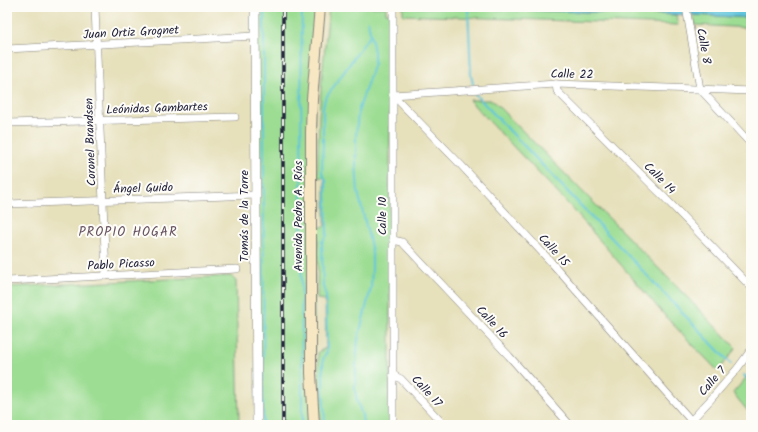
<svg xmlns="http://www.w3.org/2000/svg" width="758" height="432" viewBox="0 0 758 432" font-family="Kalam,sans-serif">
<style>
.green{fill:#9cdd93;stroke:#5f8067}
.water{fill:#5fc5dc;stroke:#40748c}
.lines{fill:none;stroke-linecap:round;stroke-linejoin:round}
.stream{stroke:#5fc5dc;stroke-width:2}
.minor-casing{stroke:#84817b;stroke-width:8}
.tertiary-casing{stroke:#84817b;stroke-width:10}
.secondary-casing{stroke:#84817b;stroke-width:12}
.minor{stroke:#fff;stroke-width:7}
.tertiary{stroke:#fff;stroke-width:9}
.secondary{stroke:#f7e8c3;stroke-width:10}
.rail-casing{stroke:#22223b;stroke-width:3.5}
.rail{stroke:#fdfcf7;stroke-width:2;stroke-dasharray:6;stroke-linecap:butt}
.labels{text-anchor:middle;stroke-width:4;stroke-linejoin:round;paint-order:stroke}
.street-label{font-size:12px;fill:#22223b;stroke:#fdfcf7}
.neighbourhood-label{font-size:13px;letter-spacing:1px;fill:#675462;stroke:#fdfcf7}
</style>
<rect width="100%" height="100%" fill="#fdfcf7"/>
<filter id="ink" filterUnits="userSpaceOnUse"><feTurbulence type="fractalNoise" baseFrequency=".025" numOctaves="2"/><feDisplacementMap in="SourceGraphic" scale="8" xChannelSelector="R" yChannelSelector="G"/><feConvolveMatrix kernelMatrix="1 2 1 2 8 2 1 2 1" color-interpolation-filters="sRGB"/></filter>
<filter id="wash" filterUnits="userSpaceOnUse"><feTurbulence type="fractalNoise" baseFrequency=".012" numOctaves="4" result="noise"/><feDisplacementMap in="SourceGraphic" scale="16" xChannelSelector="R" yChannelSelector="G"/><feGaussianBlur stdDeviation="0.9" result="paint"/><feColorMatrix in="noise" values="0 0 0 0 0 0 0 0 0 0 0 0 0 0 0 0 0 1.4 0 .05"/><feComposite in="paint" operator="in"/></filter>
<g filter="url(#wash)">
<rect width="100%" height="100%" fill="#e6e0bb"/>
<!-- green -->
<g class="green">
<polygon points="255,7 320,7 314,71 314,425 257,425"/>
<polygon points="329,7 386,7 386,13 390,13 390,425 320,425 318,352 326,348 325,300 317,299 318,228 325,226 325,178 317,177 319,116 322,76"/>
<polygon points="403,7 468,8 676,15 678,25 403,15"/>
<polygon points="694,15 751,18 751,28 695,25"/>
<polygon points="469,100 492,100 684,294 736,348 718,371 667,318 570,206"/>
<polygon points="231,276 236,281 239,425 7,425 7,287"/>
<polygon points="751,372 751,415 733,393"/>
</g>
<!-- water -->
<polygon class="water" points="406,7 719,7 751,8 751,18 694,15"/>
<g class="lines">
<!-- stream -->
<g class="stream">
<polyline points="468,7 471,75 473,84"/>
<polyline points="475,94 731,364"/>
<polyline points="744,375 751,383"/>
<polyline points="263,425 264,109 264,12 269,7"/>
<path d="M302,425c0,-139 -2,-279 0,-418"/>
<polyline points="325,425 323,390 323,359 327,351 326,295 323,287 322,242 327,235 326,181 322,172 323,144 323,107 325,99 370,35"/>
<polyline points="363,425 362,415 357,401 355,389 356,365 358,339 371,288 372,269 372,251 358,192 356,163 356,136 358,112 374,63 374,52 368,21"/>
</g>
</g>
</g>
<g filter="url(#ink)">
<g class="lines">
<defs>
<g id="minor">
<polyline points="95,7 106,276"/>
<polyline points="393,7 393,425"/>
<polyline points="686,7 700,89 751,144"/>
<polyline points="7,49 255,36"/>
<polyline points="556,84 557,91 664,197 751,287"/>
<polyline points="393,95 461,165 551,262 695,425"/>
<polyline points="393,95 556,84 751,91"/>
<polyline points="7,123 235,117"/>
<polyline points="7,204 256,195"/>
<polyline points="393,240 402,242 431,273 509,356 570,425"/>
<polyline points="7,281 237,269"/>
<polyline points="393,375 401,379 444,425"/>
<polyline points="687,425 712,398 737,369 751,350"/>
</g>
<polyline id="tertiary" points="255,7 257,425"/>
<polyline id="secondary" points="314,425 311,373 311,133 312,99 320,7"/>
</defs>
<!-- minor casing -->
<use href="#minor" class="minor-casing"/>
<!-- tertiary casing -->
<use href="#tertiary" class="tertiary-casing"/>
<!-- secondary casing -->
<use href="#secondary" class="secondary-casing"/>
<!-- minor -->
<use href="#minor" class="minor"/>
<!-- tertiary -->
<use href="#tertiary" class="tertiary"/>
<!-- secondary -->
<use href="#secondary" class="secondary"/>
<defs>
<polyline id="rail" points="283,425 283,7"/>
</defs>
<!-- rail casing -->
<use href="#rail" class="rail-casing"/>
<!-- rail -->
<use href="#rail" class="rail"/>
</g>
</g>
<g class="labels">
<!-- street labels -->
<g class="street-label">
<text transform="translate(131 32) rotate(-3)" y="4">Juan Ortiz Grognet</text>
<text transform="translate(704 46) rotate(80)" y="4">Calle 8</text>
<text transform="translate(572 74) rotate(1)" y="4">Calle 22</text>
<text transform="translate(157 108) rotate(-2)" y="4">Leónidas Gambartes</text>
<text transform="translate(90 142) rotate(-92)" y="4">Coronel Brandsen</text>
<text transform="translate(660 178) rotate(45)" y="4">Calle 14</text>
<text transform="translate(143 188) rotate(-2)" y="4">Ángel Guido</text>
<text transform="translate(244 216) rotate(-90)" y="4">Tomás de la Torre</text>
<text transform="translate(298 216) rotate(-90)" y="4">Avenida Pedro A. Ríos</text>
<text transform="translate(382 216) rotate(-90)" y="4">Calle 10</text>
<text transform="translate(554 250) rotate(48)" y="4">Calle 15</text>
<text transform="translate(121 264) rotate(-3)" y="4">Pablo Picasso</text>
<text transform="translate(492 322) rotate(47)" y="4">Calle 16</text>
<text transform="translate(712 381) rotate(-49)" y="4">Calle 7</text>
<text transform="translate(427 391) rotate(47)" y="4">Calle 17</text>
</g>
<!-- neighbourhood labels -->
<g class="neighbourhood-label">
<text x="128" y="236">PROPIO HOGAR</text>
</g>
</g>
<!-- margin -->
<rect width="758" height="432" fill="none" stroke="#fdfcf7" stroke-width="24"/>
</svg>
